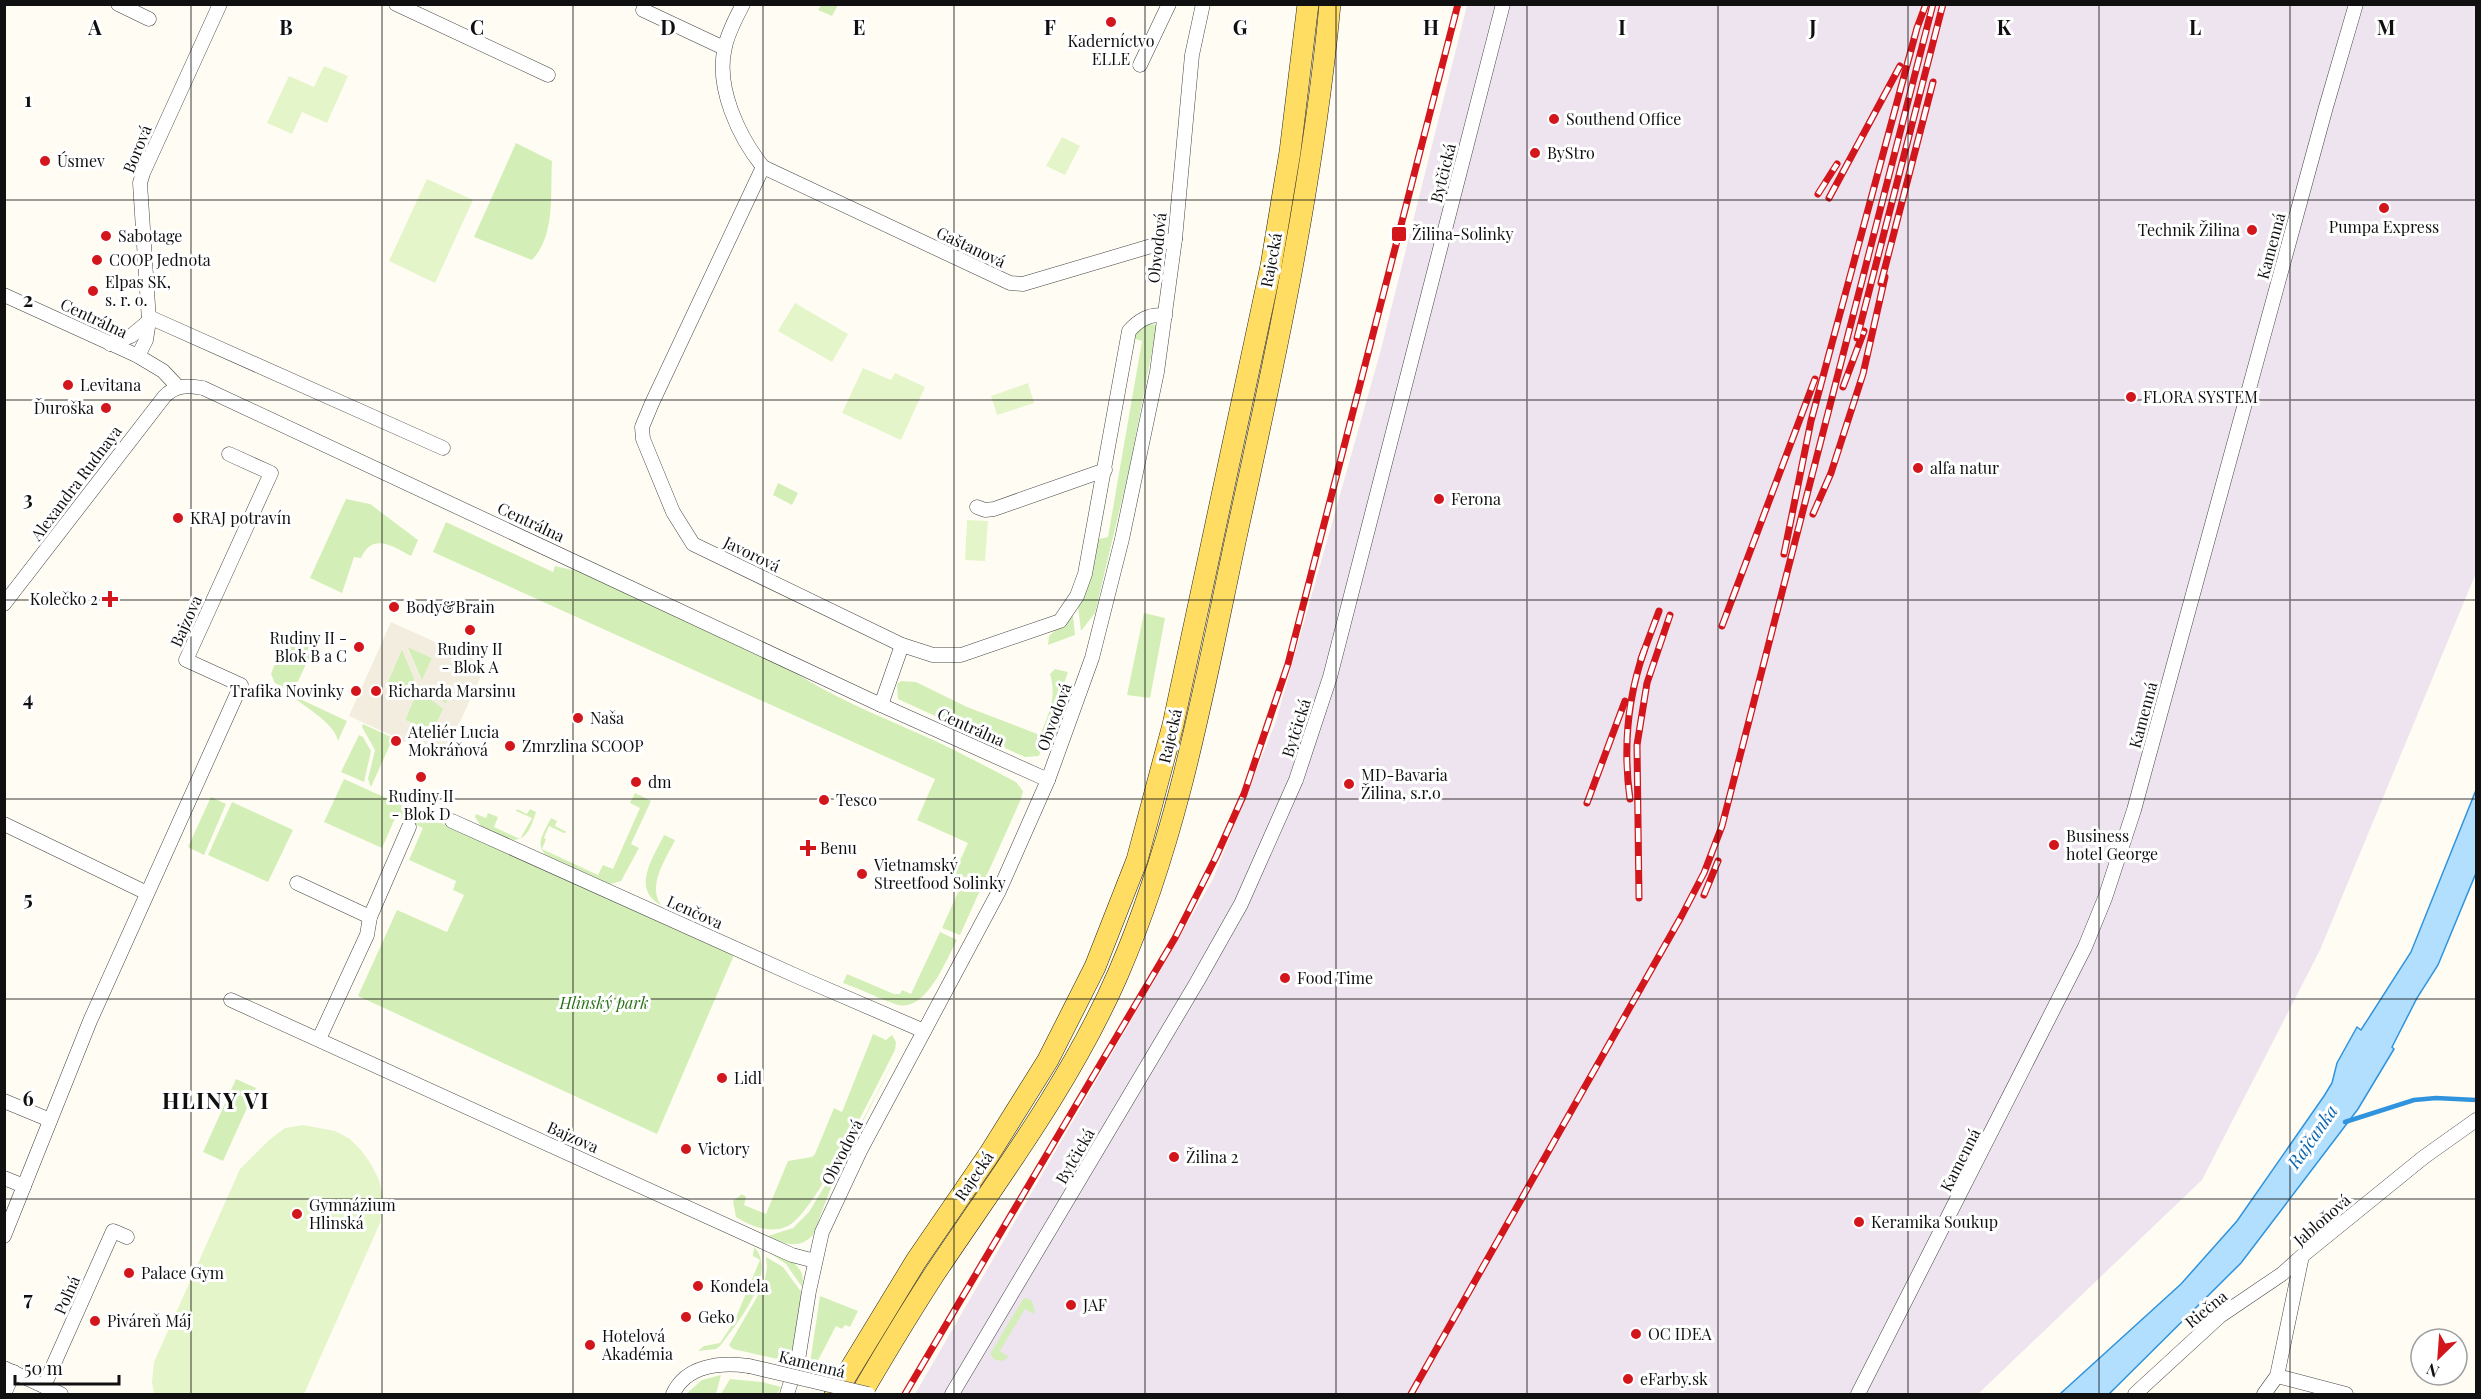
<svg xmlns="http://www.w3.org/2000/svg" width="2481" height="1399" viewBox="0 0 2481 1399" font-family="'Playfair Display',serif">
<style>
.industrial{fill:#eee4ef}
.green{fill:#d3efb7}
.pitch{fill:#e5f5ca}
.plaza{fill:#f2eddf;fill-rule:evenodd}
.water{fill:#b1dffd;stroke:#2f93dd;stroke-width:1.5}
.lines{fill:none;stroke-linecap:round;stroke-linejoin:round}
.stream{stroke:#2f93dd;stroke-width:4.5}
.minor-casing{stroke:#434343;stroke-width:15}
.primary-casing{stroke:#212121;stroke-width:22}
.minor{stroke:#fff;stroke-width:14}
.primary{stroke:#ffdd63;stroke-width:21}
.rail-casing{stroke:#d2161b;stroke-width:7}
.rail{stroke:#fff;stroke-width:4.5;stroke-dasharray:14;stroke-linecap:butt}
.minor-bridge-casing{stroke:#434343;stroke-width:15;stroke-linecap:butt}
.minor-bridge{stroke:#fff;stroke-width:14}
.grid{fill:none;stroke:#101010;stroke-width:1.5;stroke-opacity:0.55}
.poi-dot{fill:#d2161b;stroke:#fff;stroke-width:2}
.labels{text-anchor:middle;stroke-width:6;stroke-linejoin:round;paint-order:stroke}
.poi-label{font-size:16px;fill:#101010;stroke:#fff;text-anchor:start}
.street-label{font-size:16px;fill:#101010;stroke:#fff}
.park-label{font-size:16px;font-style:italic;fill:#287117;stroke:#fff}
.water-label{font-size:18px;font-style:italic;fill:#0964b2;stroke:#fff}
.district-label{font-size:22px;font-weight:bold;letter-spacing:1.5px;fill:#101010;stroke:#fff}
.grid-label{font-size:20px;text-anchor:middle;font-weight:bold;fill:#101010;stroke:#fff;stroke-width:6;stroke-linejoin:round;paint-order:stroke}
</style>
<rect width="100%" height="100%" fill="#fffdf3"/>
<!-- industrial -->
<polygon class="industrial" points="1467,5 2476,5 2476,573 2320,950 2202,1180 1978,1394 915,1394 1213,879 1276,721 1380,353"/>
<!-- green -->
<g class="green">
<polygon points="821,5 821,4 838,5 832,16 818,10"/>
<path d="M516,143l36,18c-2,32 4,74 -20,99l-58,-23z"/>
<polygon points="1147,324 1157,325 1129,470 1095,613 1081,631 1078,606 1096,543 1099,539 1108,537 1142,341 1132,338 1134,334"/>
<polygon points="778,483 798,493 792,505 773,495"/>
<path d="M346,499l24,5 48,36 -7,16c-18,-10 -39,-24 -50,2l-7,-1 -12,36 -32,-15z"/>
<path d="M446,522l107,50 2,-6 35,8 197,93c42,29 88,47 135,68 32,14 63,31 94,47l7,9 -2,8 -61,136 -18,-7 21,-47 -10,-5 15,-33 -51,-23 18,-41 -502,-227z"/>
<polygon points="1144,613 1165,618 1150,698 1127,695"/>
<polygon points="1071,616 1073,616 1075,635 1048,645 1049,636"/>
<polygon points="285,636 320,652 318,656 307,662 293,692 275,683 271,674"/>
<polygon points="407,646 432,658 422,681"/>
<polygon points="402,649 417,685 396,693 385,688"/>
<path d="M1055,669l13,3 -29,84 -14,1 -7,-3 -120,-55 -1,-15 4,-3 15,1 51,25 73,28c9,-21 17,-39 10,-61z"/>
<polygon points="440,684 452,689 446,704 427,690"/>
<polygon points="421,692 444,709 433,732 405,720 416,694"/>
<path d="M287,693l60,28 -9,20c-3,-18 -37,-37 -51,-48z"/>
<polygon points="1067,696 1070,697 1052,746 1045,753"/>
<polygon points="363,724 393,738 371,787 368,779 375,750 362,727"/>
<polygon points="359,735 363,737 371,751 364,782 341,772"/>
<polygon points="344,779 734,955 657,1134 358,996 397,910 447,932 464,895 453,890 456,881 409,860 423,828 396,816 382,848 324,822"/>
<path d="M635,793l16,8 -20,43 8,4 -18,33 -11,3 -64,-29c-12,-11 -1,-24 5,-37l6,3 -2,5 12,6 -3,1 -15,-7 -5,12 2,1 -4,10 56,26 5,-10 10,4 27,-61 -10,-5z"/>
<polygon points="211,797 226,804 204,855 188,847"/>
<polygon points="232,802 293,830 268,882 208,855"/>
<path d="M517,809l10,5 3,-5 6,3c-4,12 -8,28 -23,28l-32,-14 -6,-9 1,-3 10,4 2,-5 10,4 -4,10 26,12 12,-21 -16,-7z"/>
<path d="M664,835l11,5c-9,19 -28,45 -14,65 -30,-16 -8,-47 3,-70z"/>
<path d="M940,932l17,8c-12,22 -32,75 -62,64 -18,-6 -34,-15 -52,-21l4,-9 47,20h6l2,-4 9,4z"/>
<path d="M873,1034l13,6 6,-5 4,7 -1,8c-16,31 -81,165 -107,176 -17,8 -36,1 -52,-9l-3,-16 9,-7 4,3 -2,8 22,9 22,-53 24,-4 3,-3 19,-46 8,4z"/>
<path d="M900,1049l-64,125 -23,61c-14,15 -29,9 -45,1l25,-8 16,-16 40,-66z"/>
<polygon points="236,1079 256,1088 223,1161 203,1152"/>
<path d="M754,1247c25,25 -17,77 -34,99l-4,3 -18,2 6,-5 16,-3 14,-21 26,-62 -7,-4z"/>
<path d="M764,1249c18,7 44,14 38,38l-16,-23z"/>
<polygon points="766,1257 783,1267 802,1293 790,1362 733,1349 729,1345 764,1285 767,1267"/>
<polygon points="820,1296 858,1311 850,1327 845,1325 842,1329 836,1326 813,1370 809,1370"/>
<polygon points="1026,1298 1032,1301 1035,1311 1034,1314 1025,1309 1000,1351 1009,1357 1002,1361 995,1360 990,1354 1023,1299"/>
<polygon points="721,1375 716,1394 686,1394 702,1380"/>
<polygon points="730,1379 762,1382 781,1387 777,1394 721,1394"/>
</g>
<!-- pitch -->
<g class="pitch">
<polygon points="324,66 348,76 327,123 302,112 292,134 267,123 289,76 314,87"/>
<polygon points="1062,137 1080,146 1065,175 1046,166"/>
<polygon points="427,179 473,200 435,283 389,261"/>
<polygon points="795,303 848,334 832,362 778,331"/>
<polygon points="863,368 891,380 895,373 925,387 901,440 842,413"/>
<polygon points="1028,383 1034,403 997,415 991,396"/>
<polygon points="967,520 988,521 985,561 965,560"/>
<polygon points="303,1125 335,1131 350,1139 361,1150 371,1164 379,1180 383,1198 380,1223 304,1394 154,1394 152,1382 154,1362 240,1169 269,1140 285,1128"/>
</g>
<!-- plaza -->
<path class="plaza" d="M391,622l95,43 -43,94 -94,-43zM407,647l25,11 -10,22h-1zM402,649l15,35 -21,9 -11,-6zM440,684l12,5 -6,15 -18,-14zM421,692l22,17 -11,23 -27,-12 11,-26z"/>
<!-- water -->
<polygon class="water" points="2476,790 2476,873 2438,965 2417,998 2392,1047 2394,1049 2358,1109 2241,1263 2109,1394 2060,1394 2181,1284 2237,1221 2324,1096 2332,1083 2337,1063 2357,1027 2361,1030 2411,952"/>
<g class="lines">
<!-- stream -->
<polyline class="stream" points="2345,1122 2414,1100 2436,1098 2476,1100"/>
<defs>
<g id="minor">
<polyline points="118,4 149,19"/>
<polyline points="396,4 548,75"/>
<path d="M743,4c-7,14 -15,28 -18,43 -10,40 14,90 38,120l247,116 13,1 152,-45"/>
<polyline points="643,10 724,48"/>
<polyline points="1140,65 1169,4"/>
<path d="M763,167l-111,236 -10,24 1,12 30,73 20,32 209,101 31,10h28l99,-34 17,-25 8,-22 44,-243c10,-11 21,-18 36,-15"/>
<polyline points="4,295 138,356 163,371 178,387"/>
<polyline points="149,317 443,448"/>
<polyline points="110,344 131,336 149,321"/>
<polyline points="138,356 146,340 149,321 140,183 143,173 220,4"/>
<polyline points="977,507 985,510 994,509 1105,470"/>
<path d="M4,604l160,-207c11,-12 23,-12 39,-9l678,317 167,75"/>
<polyline points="881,705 902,645"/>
<polyline points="452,821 801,978 924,1031"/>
<polyline points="4,824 147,893"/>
<polyline points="297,883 370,917"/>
<polyline points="231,1000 761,1241 792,1255 815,1261"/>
<polyline points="319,1039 367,935 370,917 409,827"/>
<polyline points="4,1101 50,1120"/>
<polyline points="4,1178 24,1186"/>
<polyline points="4,1236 90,1021 241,685 186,660 271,473 229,454"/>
<polyline points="4,1368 61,1394"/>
<polyline points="2277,1376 2346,1394"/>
<polyline points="44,1386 113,1231 127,1237"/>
<polyline points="4,1394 14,1372"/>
<path d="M673,1394c13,-29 48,-32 76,-28"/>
<polyline points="787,1394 798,1360 809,1291 822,1232 860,1151 999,891 1048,780 1092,658 1122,539 1157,372 1175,239 1192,55 1203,4"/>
<polyline points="952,1394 1197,982 1241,904 1296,780 1330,677 1503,4"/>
<polyline points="1858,1394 2085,947 2105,898 2134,810 2326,107 2356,4"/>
<polyline points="2135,1394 2220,1316 2282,1274 2302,1256"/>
<polyline points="2264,1394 2277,1376 2302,1256 2424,1157 2476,1120"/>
</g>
<g id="primary">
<polyline points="835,1394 916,1261 988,1156 1048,1060 1095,967 1137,860 1173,725 1271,266 1290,152 1308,4"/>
<path d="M861,1394c24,-41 48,-81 74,-121 65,-97 136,-191 183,-299 60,-138 86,-286 117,-432 39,-178 78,-356 95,-538"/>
</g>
</defs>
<!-- minor casing -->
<use href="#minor" class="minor-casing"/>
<!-- primary casing -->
<use href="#primary" class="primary-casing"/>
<!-- minor -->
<use href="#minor" class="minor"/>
<!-- primary -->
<use href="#primary" class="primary"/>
<defs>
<g id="rail">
<polyline points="1818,194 1837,164"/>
<polyline points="1829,198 1900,66"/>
<polyline points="1881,283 1933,82"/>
<polyline points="1857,338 1943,4"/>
<polyline points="1843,387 1864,331"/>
<polyline points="1813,514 1831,473 1863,374 1885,277"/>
<polyline points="1784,554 1811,421 1917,28 1926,4"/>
<polyline points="1722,626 1815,379"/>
<polyline points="1641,659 1659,611"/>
<path d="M1630,799c-7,-51 -3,-99 14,-148"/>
<polyline points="1587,803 1625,701"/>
<polyline points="1704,895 1718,861"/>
<polyline points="1639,898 1637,745 1647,683 1670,615"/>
<polyline points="905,1394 1175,938 1216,857 1244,794 1288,664 1458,4"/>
<polyline points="1411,1394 1681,917 1704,873 1722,826 1933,4"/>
</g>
</defs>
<!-- rail casing -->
<use href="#rail" class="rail-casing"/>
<!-- rail -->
<use href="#rail" class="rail"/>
<defs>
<polyline id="minor-bridge" points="749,1366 868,1394"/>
</defs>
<!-- minor-bridge casing -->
<use href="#minor-bridge" class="minor-bridge-casing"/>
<!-- minor-bridge -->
<use href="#minor-bridge" class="minor-bridge"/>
</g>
<!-- grid -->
<path class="grid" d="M191,4v1390M382,4v1390M573,4v1390M763,4v1390M954,4v1390M1145,4v1390M1336,4v1390M1527,4v1390M1718,4v1390M1908,4v1390M2099,4v1390M2290,4v1390M4,200h2472M4,400h2472M4,600h2472M4,799h2472M4,999h2472M4,1199h2472"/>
<!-- markers -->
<g class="poi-dot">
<circle cx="1111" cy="22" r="6"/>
<circle cx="1554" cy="119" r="6"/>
<circle cx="1535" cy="153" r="6"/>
<circle cx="45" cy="161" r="6"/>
<circle cx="2384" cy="208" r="6"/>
<circle cx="2252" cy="230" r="6"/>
<rect x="1391" y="226" width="16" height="16" rx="3"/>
<circle cx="106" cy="236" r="6"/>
<circle cx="97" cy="260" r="6"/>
<circle cx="93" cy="291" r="6"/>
<circle cx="68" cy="385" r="6"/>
<circle cx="2131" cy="397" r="6"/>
<circle cx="106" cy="408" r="6"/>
<circle cx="1918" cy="468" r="6"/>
<circle cx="1439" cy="499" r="6"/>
<circle cx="178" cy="518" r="6"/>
<path d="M107 590h6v6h6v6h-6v6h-6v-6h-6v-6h6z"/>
<circle cx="394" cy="607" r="6"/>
<circle cx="470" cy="630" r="6"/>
<circle cx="359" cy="647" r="6"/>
<circle cx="356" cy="691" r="6"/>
<circle cx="376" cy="691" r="6"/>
<circle cx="578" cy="718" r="6"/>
<circle cx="396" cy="741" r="6"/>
<circle cx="510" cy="746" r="6"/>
<circle cx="421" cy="777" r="6"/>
<circle cx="636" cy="782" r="6"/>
<circle cx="1349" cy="784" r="6"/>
<circle cx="824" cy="800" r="6"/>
<circle cx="2054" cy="845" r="6"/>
<path d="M805 839h6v6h6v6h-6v6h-6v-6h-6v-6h6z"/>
<circle cx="862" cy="874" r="6"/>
<circle cx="1285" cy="978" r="6"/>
<circle cx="722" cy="1078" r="6"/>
<circle cx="686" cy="1149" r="6"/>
<circle cx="1174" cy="1157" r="6"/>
<circle cx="297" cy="1214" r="6"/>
<circle cx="1859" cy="1222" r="6"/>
<circle cx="129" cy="1273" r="6"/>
<circle cx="698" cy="1286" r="6"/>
<circle cx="1071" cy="1305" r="6"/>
<circle cx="686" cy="1317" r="6"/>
<circle cx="95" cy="1321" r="6"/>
<circle cx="1636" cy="1334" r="6"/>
<circle cx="590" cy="1345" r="6"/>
<circle cx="1628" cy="1379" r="6"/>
</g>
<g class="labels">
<!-- poi labels -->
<g class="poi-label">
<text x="1111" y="47" text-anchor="middle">Kaderníctvo<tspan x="1111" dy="18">ELLE</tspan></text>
<text x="1566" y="125">Southend Office</text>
<text x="1547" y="159">ByStro</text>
<text x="57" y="167">Úsmev</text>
<text x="2384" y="233" text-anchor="middle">Pumpa Express</text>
<text x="2240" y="236" text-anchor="end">Technik Žilina</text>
<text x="1412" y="240">Žilina-Solinky</text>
<text x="118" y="242">Sabotage</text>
<text x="109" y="266">COOP Jednota</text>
<text x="105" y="288">Elpas SK,<tspan x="105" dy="18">s. r. o.</tspan></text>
<text x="80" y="391">Levitana</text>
<text x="2143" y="403">FLORA SYSTEM</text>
<text x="94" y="414" text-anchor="end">Ďuroška</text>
<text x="1930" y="474">alfa natur</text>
<text x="1451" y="505">Ferona</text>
<text x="190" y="524">KRAJ potravín</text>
<text x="98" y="605" text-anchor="end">Kolečko 2</text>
<text x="406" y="613">Body&amp;Brain</text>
<text x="347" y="644" text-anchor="end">Rudiny II -<tspan x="347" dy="18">Blok B a C</tspan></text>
<text x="470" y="655" text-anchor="middle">Rudiny II<tspan x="470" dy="18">- Blok A</tspan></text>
<text x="344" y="697" text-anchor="end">Trafika Novinky</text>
<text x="388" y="697">Richarda Marsinu</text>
<text x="590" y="724">Naša</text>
<text x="408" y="738">Ateliér Lucia<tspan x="408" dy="18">Mokráňová</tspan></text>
<text x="522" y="752">Zmrzlina SCOOP</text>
<text x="1361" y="781">MD-Bavaria<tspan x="1361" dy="18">Žilina, s.r.o</tspan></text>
<text x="648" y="788">dm</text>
<text x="421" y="802" text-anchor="middle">Rudiny II<tspan x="421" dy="18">- Blok D</tspan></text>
<text x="836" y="806">Tesco</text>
<text x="2066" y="842">Business<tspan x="2066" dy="18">hotel George</tspan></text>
<text x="820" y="854">Benu</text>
<text x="874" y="871">Vietnamský<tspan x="874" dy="18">Streetfood Solinky</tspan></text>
<text x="1297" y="984">Food Time</text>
<text x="734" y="1084">Lidl</text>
<text x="698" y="1155">Victory</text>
<text x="1186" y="1163">Žilina 2</text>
<text x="309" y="1211">Gymnázium<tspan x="309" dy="18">Hlinská</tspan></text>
<text x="1871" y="1228">Keramika Soukup</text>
<text x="141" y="1279">Palace Gym</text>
<text x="710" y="1292">Kondela</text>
<text x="1083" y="1311">JAF</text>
<text x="698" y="1323">Geko</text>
<text x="107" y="1327">Piváreň Máj</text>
<text x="1648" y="1340">OC IDEA</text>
<text x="602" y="1342">Hotelová<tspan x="602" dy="18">Akadémia</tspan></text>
<text x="1640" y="1385">eFarby.sk</text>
</g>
<!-- street labels -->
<g class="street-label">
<text transform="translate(137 149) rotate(-68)" y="6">Borová</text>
<text transform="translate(1443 173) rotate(-76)" y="6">Bytčická</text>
<text transform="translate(2271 246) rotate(-75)" y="6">Kamenná</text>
<text transform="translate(971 247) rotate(25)" y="6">Gaštanová</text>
<text transform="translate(1157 248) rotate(-84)" y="6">Obvodová</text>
<text transform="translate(1271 260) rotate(-79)" y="6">Rajecká</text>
<text transform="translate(94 318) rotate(25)" y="6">Centrálna</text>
<text transform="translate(76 483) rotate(-53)" y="6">Alexandra Rudnaya</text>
<text transform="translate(531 522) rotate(25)" y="6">Centrálna</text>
<text transform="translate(752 554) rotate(26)" y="6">Javorová</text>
<text transform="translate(186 621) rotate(-66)" y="6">Bajzova</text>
<text transform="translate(2143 715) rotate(-75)" y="6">Kamenná</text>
<text transform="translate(1054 717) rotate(-70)" y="6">Obvodová</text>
<text transform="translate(971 727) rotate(24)" y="6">Centrálna</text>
<text transform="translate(1296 728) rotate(-72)" y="6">Bytčická</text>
<text transform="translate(1170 736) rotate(-77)" y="6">Rajecká</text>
<text transform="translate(695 912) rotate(24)" y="6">Lenčova</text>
<text transform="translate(573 1137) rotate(24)" y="6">Bajzova</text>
<text transform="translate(842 1152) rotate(-63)" y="6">Obvodová</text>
<text transform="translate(1075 1156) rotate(-60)" y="6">Bytčická</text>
<text transform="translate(1960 1160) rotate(-63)" y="6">Kamenná</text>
<text transform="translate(974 1176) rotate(-56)" y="6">Rajecká</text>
<text transform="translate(2322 1220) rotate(-41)" y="6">Jabloňová</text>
<text transform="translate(67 1295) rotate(-66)" y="6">Poľná</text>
<text transform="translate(2206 1309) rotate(-39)" y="6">Riečna</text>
<text transform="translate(812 1364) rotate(14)" y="6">Kamenná</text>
</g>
<!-- park labels -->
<g class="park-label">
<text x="604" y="1009">Hlinský park</text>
</g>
<!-- water labels -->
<g class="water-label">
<text transform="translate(2313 1137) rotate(-55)" y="6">Rajčanka</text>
</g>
<!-- district labels -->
<g class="district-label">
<text x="216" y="1109">HLINY VI</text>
</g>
</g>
<g class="grid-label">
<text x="95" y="35">A</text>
<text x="286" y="35">B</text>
<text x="477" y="35">C</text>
<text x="668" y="35">D</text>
<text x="859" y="35">E</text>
<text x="1050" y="35">F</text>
<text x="1240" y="35">G</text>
<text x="1431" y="35">H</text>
<text x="1622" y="35">I</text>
<text x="1813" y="35">J</text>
<text x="2004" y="35">K</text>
<text x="2195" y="35">L</text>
<text x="2386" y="35">M</text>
<text x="28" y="107">1</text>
<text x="28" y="307">2</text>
<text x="28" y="506">3</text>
<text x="28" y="706">4</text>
<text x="28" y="906">5</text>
<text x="28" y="1106">6</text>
<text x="28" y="1306">7</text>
</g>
<!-- border -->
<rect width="2481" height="1399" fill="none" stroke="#101010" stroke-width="12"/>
<!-- north arrow -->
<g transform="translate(2439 1357) rotate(205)"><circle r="28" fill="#ffffff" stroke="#9f9f9f" stroke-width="1.5"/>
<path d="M0-4.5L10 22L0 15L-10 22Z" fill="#d2161b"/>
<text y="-9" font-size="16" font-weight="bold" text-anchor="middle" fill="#101010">N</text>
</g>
<!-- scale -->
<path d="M15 1375v9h104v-9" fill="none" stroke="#101010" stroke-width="3"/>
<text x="24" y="1375" font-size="18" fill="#101010" stroke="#ffffff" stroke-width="4.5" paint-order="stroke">50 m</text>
</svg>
